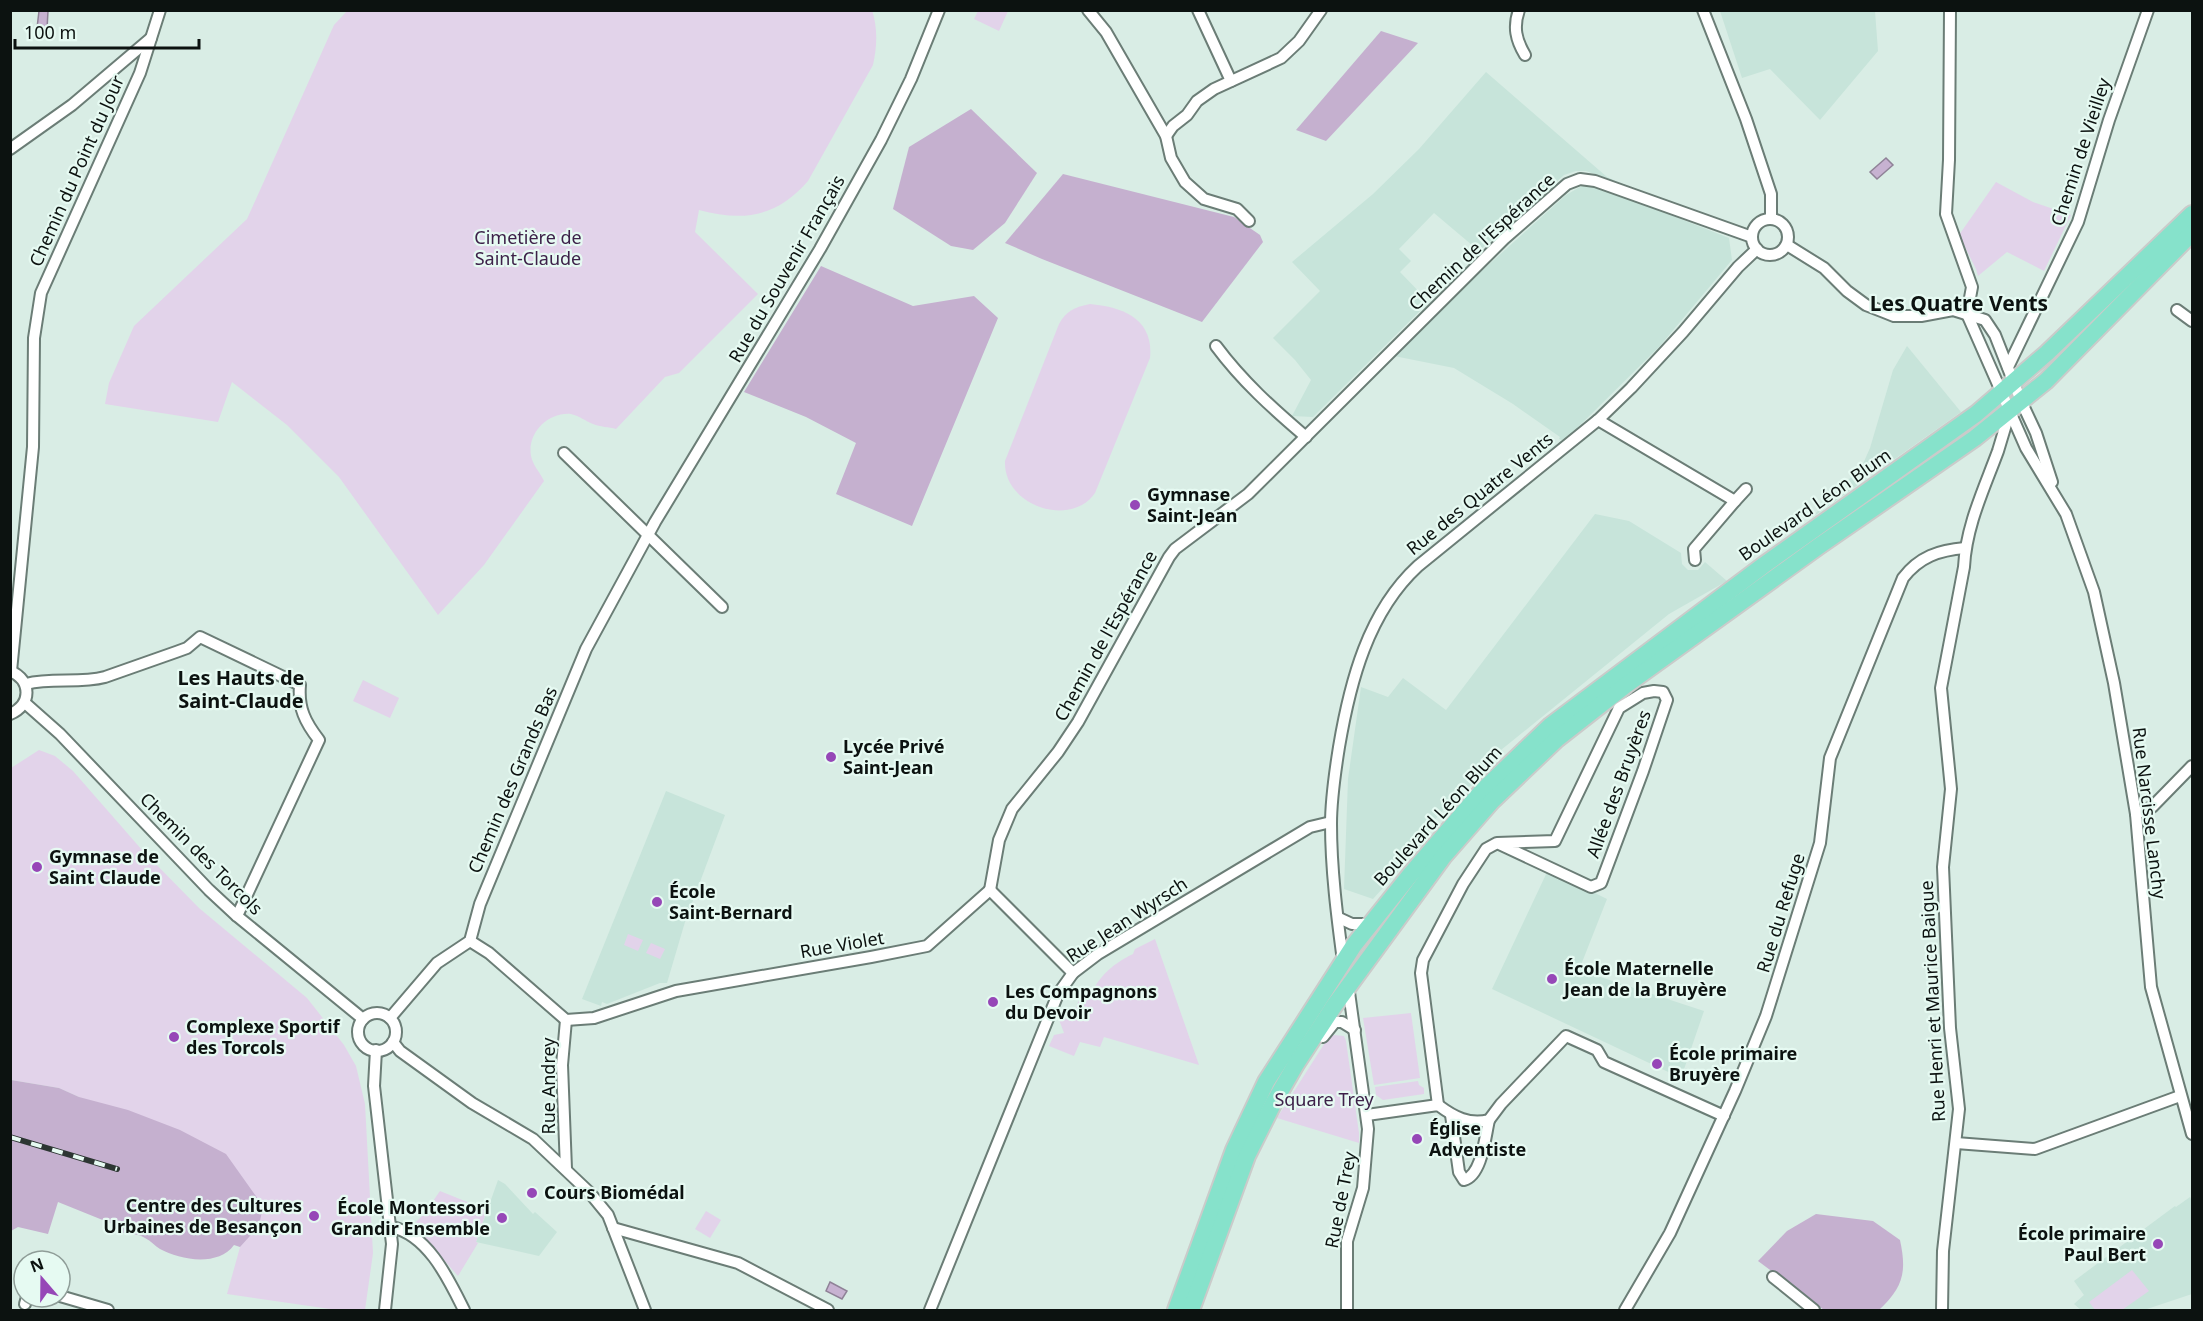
<svg xmlns="http://www.w3.org/2000/svg" width="2203" height="1321" viewBox="0 0 2203 1321" font-family="'Noto Sans',sans-serif">
<style>
.built{fill:#c7e4da}
.green{fill:#e2d3ea}
.forest{fill:#c5b0cf}
.water{fill:#c7b2d1;stroke:#8f8297;stroke-width:1.5}
.lines{fill:none;stroke-linecap:round;stroke-linejoin:round}
.street-casing{stroke:#6b7d76;stroke-width:14}
.primary-casing{stroke:#cacbca;stroke-width:20}
.street{stroke:#fff;stroke-width:10}
.primary{stroke:#86e2cb;stroke-width:16}
.rail-casing{stroke:#2d3633;stroke-width:6}
.rail{stroke:#e6faf2;stroke-width:4;stroke-dasharray:11;stroke-linecap:butt}
.poi-dot{fill:#9647b7;stroke:#e6faf2;stroke-width:2}
.labels{text-anchor:middle;stroke-width:4.5;stroke-linejoin:round;paint-order:stroke}
.street-label{font-size:18px;fill:#0c1210;stroke:#e6faf2}
.park-label{font-size:18px;fill:#3d2149;stroke:#e6faf2}
.poi-label{font-size:18px;font-weight:bold;fill:#0c1210;stroke:#e6faf2;text-anchor:start}
.neighbourhood-label{font-size:20px;font-weight:bold;fill:#0c1210;stroke:#e6faf2}
.quarter-label{font-size:21px;font-weight:bold;fill:#0c1210;stroke:#e6faf2}
</style>
<rect width="100%" height="100%" fill="#d9ede5"/>
<!-- built -->
<g class="built">
<polygon points="1720,11 1875,11 1878,51 1820,120 1770,69 1742,78"/>
<polygon points="1486,72 1607,177 1620,183 1586,171 1576,171 1564,175 1479,251 1434,213 1399,249 1411,261 1400,272 1429,302 1313,417 1292,416 1311,380 1295,360 1273,338 1320,291 1292,262 1373,194 1419,149"/>
<polygon points="1585,184 1597,186 1729,238 1732,260 1659,347 1564,441 1559,439 1560,437 1513,404 1454,368 1394,356 1475,277 1566,195"/>
<polygon points="1907,346 1961,412 1810,519 1862,466 1870,448 1893,370"/>
<polygon points="1595,514 1629,521 1681,553 1682,564 1688,570 1698,570 1705,562 1727,581 1669,614 1501,750 1504,753 1474,784 1460,791 1431,824 1426,840 1373,899 1344,889 1348,779 1361,687 1388,697 1403,678 1446,710"/>
<polygon points="666,791 725,815 685,922 667,983 660,983 607,1004 602,1002 601,1006 582,999"/>
<polygon points="1548,870 1607,899 1579,970 1704,1011 1681,1078 1492,989"/>
<polygon points="498,1180 505,1184 533,1214 535,1212 557,1232 539,1256 476,1242"/>
<polygon points="2190,1197 2192,1201 2192,1294 2144,1310 2081,1310 2074,1304 2084,1295 2074,1281 2175,1206 2176,1207"/>
</g>
<!-- green -->
<g class="green">
<path d="M347,11l525,-1c6,19 5,37 1,55l-65,116c-31,36 -65,41 -109,29l-4,22 63,62 -79,79 -14,4 -49,52c-7,-2 -16,-2 -23,-5 -8,-3 -13,-8 -22,-10 -23,-2 -44,19 -40,42 2,10 9,16 13,25l-60,84 -46,50 -99,-138 -52,-52 -55,-43 -14,40 -113,-18 4,-21 25,-57 113,-107 87,-194z"/>
<polygon points="978,11 978,10 1008,11 999,31 974,19"/>
<polygon points="1996,182 2033,202 2071,215 2044,271 2007,252 1978,276 1976,269 1959,235"/>
<path d="M1090,304c33,3 64,15 60,54l-55,135c-25,36 -92,12 -90,-32l54,-137c7,-13 16,-17 31,-20z"/>
<polygon points="363,680 399,698 390,718 353,701"/>
<polygon points="39,750 55,756 73,771 142,850 199,908 307,998 344,1045 356,1066 365,1104 373,1253 365,1310 337,1310 227,1294 254,1197 101,1120 79,1097 59,1088 11,1080 11,768"/>
<polygon points="628,934 643,940 638,951 624,945"/>
<path d="M1155,939l44,126 -95,-28 -4,10 -20,-5 -6,14 -25,-10 5,-11 10,-2 -6,-16 13,3 13,-32 8,3c11,-18 21,-27 41,-37l2,-5z"/>
<polygon points="651,943 665,949 660,959 646,953"/>
<polygon points="1411,1013 1420,1078 1374,1085 1363,1018"/>
<polygon points="1334,1035 1344,1036 1346,1041 1359,1133 1359,1143 1277,1118 1328,1038"/>
<polygon points="1418,1081 1419,1085 1424,1088 1424,1094 1383,1100 1376,1095 1375,1087"/>
<polygon points="440,1191 487,1210 476,1242 478,1243 458,1276 413,1225 424,1214"/>
<polygon points="706,1211 721,1220 710,1238 695,1229"/>
<polygon points="2132,1270 2149,1291 2122,1310 2095,1310 2089,1302"/>
</g>
<!-- forest -->
<g class="forest">
<polygon points="1381,31 1418,43 1326,141 1296,130"/>
<polygon points="971,109 1037,173 1005,223 973,250 951,246 893,209 909,147"/>
<polygon points="1063,174 1234,217 1260,235 1263,242 1202,322 1042,259 1005,243"/>
<polygon points="821,266 913,306 974,296 998,318 912,526 836,494 856,443 806,417 744,392"/>
<path d="M11,1080l48,8 20,9 49,13 52,20 46,24 37,52 -4,20 -19,21 -6,-2c-16,22 -54,15 -74,4 -5,-3 -9,-8 -15,-11 -8,-5 -22,-5 -32,-6l2,-7 -57,-23 -10,32 -30,-7 -7,4z"/>
<path d="M1816,1214l57,7 27,19c7,33 3,47 -21,70h-55l-66,-49 29,-30z"/>
</g>
<!-- water -->
<g class="water">
<polygon points="39,11 48,11 47,29 37,28"/>
<polygon points="1886,158 1893,165 1877,179 1870,172"/>
<polygon points="830,1282 847,1291 842,1299 826,1291"/>
</g>
<g class="lines">
<defs>
<g id="street">
<polyline points="1088,10 1106,32 1166,136 1171,158 1185,182 1204,199 1237,209 1249,221"/>
<polyline points="1198,10 1231,81"/>
<path d="M1519,10c-6,17 -3,30 6,45"/>
<polyline points="1703,10 1746,119 1771,194 1771,219"/>
<polyline points="1950,10 1949,160 1946,214 1972,287 1967,314"/>
<polyline points="1166,136 1173,126 1187,115 1197,101 1214,89 1281,58 1299,41 1321,10"/>
<polyline points="10,149 72,105 151,38"/>
<circle cx="1770" cy="237" r="18"/>
<polyline points="1787,245 1824,268 1847,291 1866,305 1884,312 1894,316 1921,316 1953,310 1985,320 1995,335 2021,401 2036,433 2052,482"/>
<polyline points="2177,310 2192,321"/>
<polyline points="1967,314 2026,448 2066,514 2094,592 2114,683 2136,814 2151,987 2192,1134"/>
<path d="M1216,346c26,35 57,63 90,91"/>
<polyline points="2008,367 2078,222 2109,120 2148,10"/>
<polyline points="1598,420 1735,501 1694,549 1695,560"/>
<polyline points="564,453 722,607"/>
<polyline points="1735,501 1746,489"/>
<path d="M10,671c22,9 22,34 0,43"/>
<polyline points="11,671 33,447 34,338 41,293 140,73 160,10"/>
<path d="M26,684c26,-7 53,0 79,-7l71,-25 11,-4 13,-11 100,48c-2,23 5,37 19,55l-82,176"/>
<polyline points="25,703 60,734 209,890 237,916 363,1019"/>
<polyline points="2136,814 2152,807 2192,766"/>
<polyline points="990,890 999,840 1012,809 1058,752 1078,722 1169,557 1175,549 1248,494 1504,239 1567,184 1580,179 1595,181 1752,237"/>
<polyline points="990,890 1073,973"/>
<polyline points="1339,918 1352,924 1369,924"/>
<polyline points="470,941 489,953 566,1020"/>
<path d="M1343,961c-6,-45 -12,-92 -12,-137 0,-26 4,-52 8,-77 11,-65 29,-135 79,-181l180,-146 33,-32 52,-56 55,-65 19,-18"/>
<circle cx="377" cy="1032" r="19"/>
<polyline points="390,1018 437,963 470,941 480,904 586,649 655,522 820,249 881,140 911,79 939,10"/>
<polyline points="566,1020 594,1018 676,991 871,957 927,946 990,890"/>
<polyline points="1323,1037 1335,1022 1342,1022 1355,1030"/>
<polyline points="393,1042 400,1051 472,1103 533,1139 590,1193 608,1215 645,1310"/>
<polyline points="376,1050 374,1086 392,1244 385,1310"/>
<polyline points="1438,1105 1421,973 1423,960 1463,884 1486,849 1497,843 1591,887 1601,883 1643,771 1667,700 1663,692 1654,691 1643,693 1619,708 1555,841 1497,843"/>
<path d="M1367,1115l71,-10c16,12 31,20 51,15l12,-16 65,-68 31,14 7,12 120,54"/>
<path d="M1451,1115l8,57 5,8c18,-5 21,-43 25,-60"/>
<polyline points="1956,1143 2035,1149 2180,1096"/>
<polyline points="566,1169 562,1065 566,1020"/>
<path d="M391,1227c37,7 58,53 73,83"/>
<polyline points="613,1228 738,1263 828,1310"/>
<polyline points="1773,1277 1814,1310"/>
<polyline points="60,1296 108,1310"/>
<polyline points="25,1304 27,1297"/>
<polyline points="930,1310 1058,994 1073,973 1098,954 1310,827 1331,822"/>
<polyline points="1347,1310 1347,1241 1363,1188 1368,1129 1348,985"/>
<path d="M1625,1310l45,-77 65,-142 31,-75 54,-173 10,-85 73,-180c16,-21 36,-28 62,-30"/>
<path d="M1942,1310l1,-59 16,-142 -9,-81 -7,-161 8,-78 -10,-101 23,-121c2,-41 20,-78 34,-116 4,-13 8,-27 12,-40"/>
</g>
<g id="primary">
<polyline points="1176,1310 1234,1150 1266,1082 1354,945 1410,875 1482,791 1550,726 1764,565 1976,414 2047,353 2192,214"/>
<polyline points="1191,1310 1247,1156 1273,1104 1296,1064 1334,1006 1443,857 1492,801 1557,739 1626,685 1819,546 1975,438 2046,381 2192,233"/>
</g>
</defs>
<!-- street casing -->
<use href="#street" class="street-casing"/>
<!-- primary casing -->
<use href="#primary" class="primary-casing"/>
<!-- street -->
<use href="#street" class="street"/>
<!-- primary -->
<use href="#primary" class="primary"/>
<defs>
<polyline id="rail" points="10,1137 117,1169"/>
</defs>
<!-- rail casing -->
<use href="#rail" class="rail-casing"/>
<!-- rail -->
<use href="#rail" class="rail"/>
</g>
<!-- markers -->
<g class="poi-dot">
<circle cx="1135" cy="505" r="6"/>
<circle cx="831" cy="757" r="6"/>
<circle cx="37" cy="867" r="6"/>
<circle cx="657" cy="902" r="6"/>
<circle cx="1552" cy="979" r="6"/>
<circle cx="993" cy="1002" r="6"/>
<circle cx="174" cy="1037" r="6"/>
<circle cx="1657" cy="1064" r="6"/>
<circle cx="1417" cy="1139" r="6"/>
<circle cx="532" cy="1193" r="6"/>
<circle cx="314" cy="1216" r="6"/>
<circle cx="502" cy="1218" r="6"/>
<circle cx="2158" cy="1244" r="6"/>
</g>
<g class="labels">
<!-- street labels -->
<g class="street-label">
<text transform="translate(2081 152) rotate(-72)" y="6">Chemin de Vieilley</text>
<text transform="translate(77 171) rotate(-66)" y="6">Chemin du Point du Jour</text>
<text transform="translate(1482 242) rotate(-43)" y="6">Chemin de l'Espérance</text>
<text transform="translate(787 269) rotate(-60)" y="6">Rue du Souvenir Français</text>
<text transform="translate(1480 494) rotate(-39)" y="6">Rue des Quatre Vents</text>
<text transform="translate(1815 505) rotate(-35)" y="6">Boulevard Léon Blum</text>
<text transform="translate(1106 636) rotate(-61)" y="6">Chemin de l'Espérance</text>
<text transform="translate(513 780) rotate(-67)" y="6">Chemin des Grands Bas</text>
<text transform="translate(1619 784) rotate(-70)" y="6">Allée des Bruyères</text>
<text transform="translate(2149 813) rotate(83)" y="6">Rue Narcisse Lanchy</text>
<text transform="translate(1438 816) rotate(-48)" y="6">Boulevard Léon Blum</text>
<text transform="translate(201 854) rotate(45)" y="6">Chemin des Torcols</text>
<text transform="translate(1781 913) rotate(-73)" y="6">Rue du Refuge</text>
<text transform="translate(1127 920) rotate(-33)" y="6">Rue Jean Wyrsch</text>
<text transform="translate(842 945) rotate(-10)" y="6">Rue Violet</text>
<text transform="translate(1933 1001) rotate(-93)" y="6">Rue Henri et Maurice Baigue</text>
<text transform="translate(549 1086) rotate(-90)" y="6">Rue Andrey</text>
<text transform="translate(1341 1200) rotate(-79)" y="6">Rue de Trey</text>
</g>
<!-- park labels -->
<g class="park-label">
<text x="528" y="244">Cimetière de<tspan x="528" dy="21">Saint-Claude</tspan></text>
<text x="1324" y="1106">Square Trey</text>
</g>
<!-- poi labels -->
<g class="poi-label">
<text x="1147" y="501">Gymnase<tspan x="1147" dy="21">Saint-Jean</tspan></text>
<text x="843" y="753">Lycée Privé<tspan x="843" dy="21">Saint-Jean</tspan></text>
<text x="49" y="863">Gymnase de<tspan x="49" dy="21">Saint Claude</tspan></text>
<text x="669" y="898">École<tspan x="669" dy="21">Saint-Bernard</tspan></text>
<text x="1564" y="975">École Maternelle<tspan x="1564" dy="21">Jean de la Bruyère</tspan></text>
<text x="1005" y="998">Les Compagnons<tspan x="1005" dy="21">du Devoir</tspan></text>
<text x="186" y="1033">Complexe Sportif<tspan x="186" dy="21">des Torcols</tspan></text>
<text x="1669" y="1060">École primaire<tspan x="1669" dy="21">Bruyère</tspan></text>
<text x="1429" y="1135">Église<tspan x="1429" dy="21">Adventiste</tspan></text>
<text x="544" y="1199">Cours Biomédal</text>
<text x="302" y="1212" text-anchor="end">Centre des Cultures<tspan x="302" dy="21">Urbaines de Besançon</tspan></text>
<text x="490" y="1214" text-anchor="end">École Montessori<tspan x="490" dy="21">Grandir Ensemble</tspan></text>
<text x="2146" y="1240" text-anchor="end">École primaire<tspan x="2146" dy="21">Paul Bert</tspan></text>
</g>
<!-- neighbourhood labels -->
<g class="neighbourhood-label">
<text x="241" y="685">Les Hauts de<tspan x="241" dy="23">Saint-Claude</tspan></text>
</g>
<!-- quarter labels -->
<g class="quarter-label">
<text x="1959" y="311">Les Quatre Vents</text>
</g>
</g>
<!-- border -->
<rect width="2203" height="1321" fill="none" stroke="#0c1210" stroke-width="24"/>
<!-- north arrow -->
<g transform="translate(42 1279) rotate(340)"><circle r="28" fill="#e6faf2" stroke="#8f9d98" stroke-width="1.5"/>
<path d="M0-4.5L10 22L0 15L-10 22Z" fill="#9647b7"/>
<text y="-9" font-size="16" font-weight="bold" text-anchor="middle" fill="#0c1210">N</text>
</g>
<!-- scale -->
<path d="M15 39v9h184v-9" fill="none" stroke="#0c1210" stroke-width="3"/>
<text x="24" y="39" font-size="18" fill="#0c1210" stroke="#e6faf2" stroke-width="4.5" paint-order="stroke">100 m</text>
</svg>
